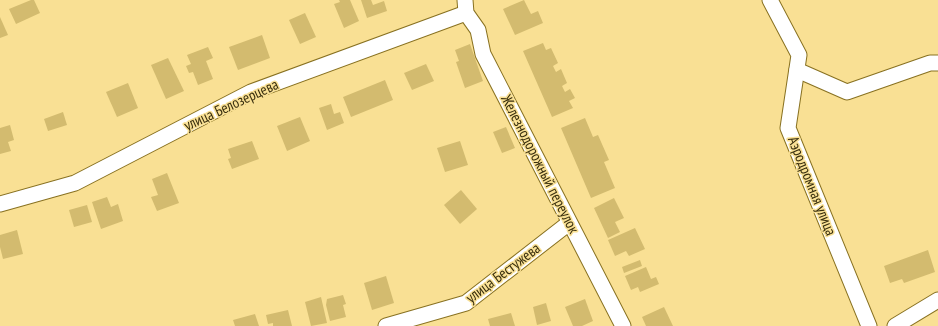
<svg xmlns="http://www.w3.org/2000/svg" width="938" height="326" viewBox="0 0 938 326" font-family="'PT Sans Narrow',sans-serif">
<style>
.building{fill:#d3bb6f}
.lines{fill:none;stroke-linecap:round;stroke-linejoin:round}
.minor-casing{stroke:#887121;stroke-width:17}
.minor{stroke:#fff;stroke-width:15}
.labels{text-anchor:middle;stroke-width:3;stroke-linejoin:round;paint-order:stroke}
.street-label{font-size:15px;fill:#372d0d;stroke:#f9e094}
</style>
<rect width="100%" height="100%" fill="#f9e094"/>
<!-- building -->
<g class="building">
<polygon points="31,0 34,0 40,13 16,24 9,9"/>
<polygon points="339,0 350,0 359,21 344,28 334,4 340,2"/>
<polygon points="361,0 371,0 373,5 384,1 387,11 367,18"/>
<polygon points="524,0 531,14 538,11 543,23 515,35 503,9"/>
<polygon points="305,13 316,37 300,44 289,20"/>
<polygon points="0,17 8,35 0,38"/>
<polygon points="262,35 270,58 238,70 229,47"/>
<polygon points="543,43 546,50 551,48 558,63 553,66 556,72 561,69 567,83 562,86 565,92 570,89 575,98 569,101 573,108 552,117 523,51"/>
<polygon points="470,44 483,81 465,88 456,62 459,61 455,50"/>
<polygon points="208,47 213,58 206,61 213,79 198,85 193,72 189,73 186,66 191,64 187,55"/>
<polygon points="168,58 184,91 166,99 151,65"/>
<polygon points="426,64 434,81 412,90 404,73"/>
<polygon points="385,80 393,100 351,117 343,97"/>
<polygon points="128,83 138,108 117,117 106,92"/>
<polygon points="331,104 334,114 340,112 344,123 327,130 319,108"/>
<polygon points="63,112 67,125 48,131 44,119"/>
<polygon points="300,117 310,141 287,151 277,126"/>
<polygon points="585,118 593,137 598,135 609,160 604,162 615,188 591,198 561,128"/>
<polygon points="10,125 14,140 8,142 11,151 0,154 0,128"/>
<polygon points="506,127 515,148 502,153 493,132"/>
<polygon points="252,141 259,159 232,169 228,159 231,158 228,149"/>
<polygon points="460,141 468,165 445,172 437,148"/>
<polygon points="167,173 179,203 157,211 151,197 158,195 152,179"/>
<polygon points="461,190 477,209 460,224 444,205"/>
<polygon points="107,197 111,207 118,204 123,221 101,229 92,202"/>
<polygon points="614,198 624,218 615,222 620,232 608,238 594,208"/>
<polygon points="87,205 92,222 74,227 69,210"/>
<polygon points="635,228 645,249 629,256 626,251 615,256 608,240"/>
<polygon points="17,230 23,254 3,259 0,247 0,235"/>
<polygon points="928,250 935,272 904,283 902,279 890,283 884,266"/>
<polygon points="640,260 642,266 624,273 622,267"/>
<polygon points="646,267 651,279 656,277 659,284 640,292 638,287 631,290 625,276"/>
<polygon points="386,276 394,303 372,310 364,283"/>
<polygon points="343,295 346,304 343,305 346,317 330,321 326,305 327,299"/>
<polygon points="321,297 327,323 311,326 305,302"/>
<polygon points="585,299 593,321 582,326 573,326 565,307"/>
<polygon points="546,303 551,321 537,325 533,307"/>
<polygon points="664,307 673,326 646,326 642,317"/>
<polygon points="288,310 292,326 273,326 273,323 268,324 266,315"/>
<polygon points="511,313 515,326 490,326 488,319"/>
<polygon points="255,314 259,326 235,326 233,320"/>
</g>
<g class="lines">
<defs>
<g id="minor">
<polyline points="465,0 466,13 478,30 483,54 623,326"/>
<polyline points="770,0 799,55 788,128 869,326"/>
<polyline points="797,70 847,92 930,63 938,63"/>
<polyline points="0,204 75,183 251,92 466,13"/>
<polyline points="386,326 466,303 569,223"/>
<polyline points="895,326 938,300"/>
</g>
</defs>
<!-- minor casing -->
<use href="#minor" class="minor-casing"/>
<!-- minor -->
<use href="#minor" class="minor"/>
</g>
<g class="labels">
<!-- street labels -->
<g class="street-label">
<text transform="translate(231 105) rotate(-25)" y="5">улица Белозерцева</text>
<text transform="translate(540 164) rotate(63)" y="5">Железнодорожный переулок</text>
<text transform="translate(812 186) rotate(68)" y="5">Аэродромная улица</text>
<text transform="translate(503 273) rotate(-37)" y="5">улица Бестужева</text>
</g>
</g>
</svg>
